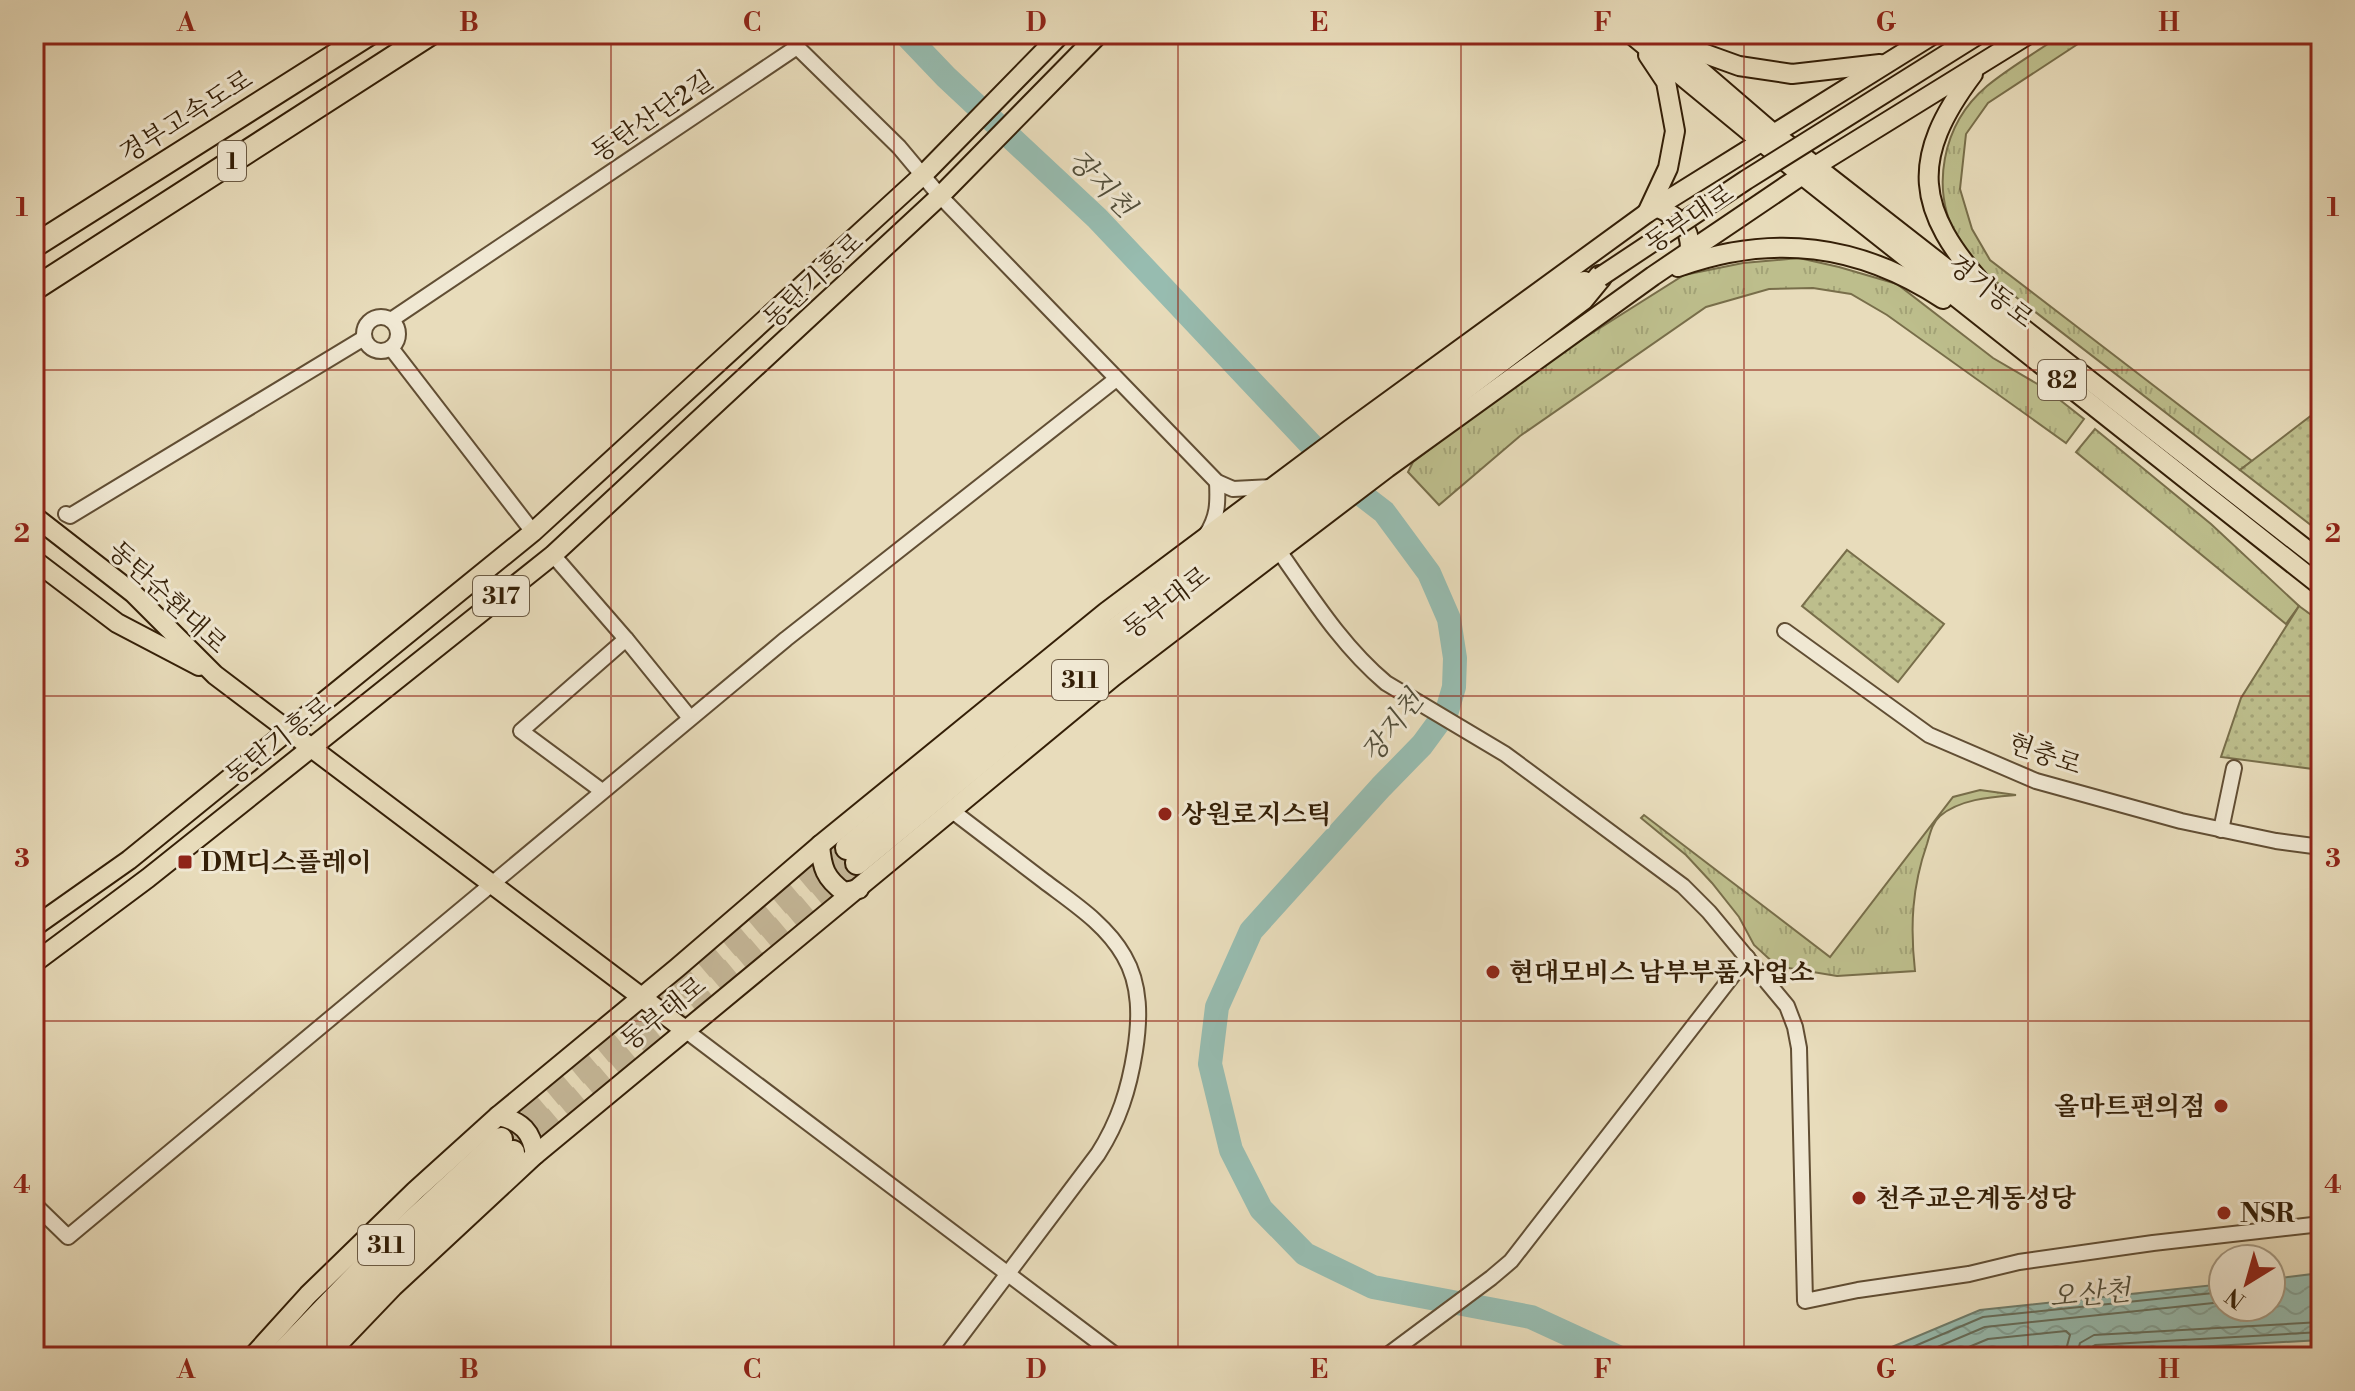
<svg xmlns="http://www.w3.org/2000/svg" width="2355" height="1391" viewBox="0 0 2355 1391" font-family="'Libre Bodoni','Noto Serif KR',serif">
<style>
.grass{fill:url(#grass-tufts);stroke:#786e4a;stroke-width:2}
.park{fill:url(#park-dots);stroke:#786e4a;stroke-width:2}
.water{fill:url(#water-waves);stroke:#6f7d6c;stroke-width:2}
.lines{fill:none;stroke-linecap:round;stroke-linejoin:round}
.shore{stroke:#666e5c;stroke-width:2}
.river{stroke:#97bcb0;stroke-width:24}
.highway-tunnel{stroke:#c4b697;stroke-width:22;stroke-dasharray:22 11;stroke-linecap:butt}
.minor-casing{stroke:#614e34;stroke-width:18}
.major-casing{stroke:#341f07;stroke-width:22}
.highway-casing{stroke:#341f07;stroke-width:26}
.minor{stroke:#f0e8d3;stroke-width:14}
.major{stroke:#e8dcbb;stroke-width:18}
.highway{stroke:#e8dcbb;stroke-width:22}
.major-bridge-casing{stroke:#341f07;stroke-width:22;stroke-linecap:butt}
.major-bridge{stroke:#e8dcbb;stroke-width:18}
.grid{fill:none;stroke:#8f2418;stroke-width:2;stroke-opacity:0.55}
.poi-dot{fill:#8f2418;stroke:#f0e8d3;stroke-width:3}
.labels{text-anchor:middle;stroke-width:6;stroke-linejoin:round;paint-order:stroke}
.shield{fill:#f0e8d3;stroke:#6c5b44;stroke-width:2}
.shield-label{font-size:24px;font-weight:bold;fill:#341f07}
.street-label{font-size:26px;fill:#341f07;stroke:#f0e8d3}
.poi-label{font-size:26px;font-weight:bold;fill:#341f07;stroke:#f0e8d3;text-anchor:start}
.water-label{font-size:28px;font-style:italic;fill:#524e3a;stroke:#f0e8d3}
.neatline{fill:none;stroke:#8f2418;stroke-width:3}
.grid-label{font-size:26px;text-anchor:middle;font-weight:bold;fill:#8f2418}
</style>
<defs>
<pattern id="grass-tufts" width="24" height="20" patternUnits="userSpaceOnUse" patternTransform="scale(2)"><rect width="24" height="20" fill="#bdbe8c"/><path d="M3 7l-1-3M5 7V3M7 7l1-3M15 17l-1-3M17 17v-4M19 17l1-3" fill="none" stroke="#a3a377"/></pattern>
<pattern id="park-dots" width="8" height="8" patternUnits="userSpaceOnUse" patternTransform="scale(2)"><rect width="8" height="8" fill="#bdbe8c"/><path d="M2 2h.1M6 6h.1" fill="none" stroke="#a3a377" stroke-width="1.8" stroke-linecap="round"/></pattern>
<pattern id="water-waves" width="16" height="10" patternUnits="userSpaceOnUse" patternTransform="scale(2)"><rect width="16" height="10" fill="#97bcb0"/><path d="M0 5q4-4 8 0t8 0" fill="none" stroke="#83a196"/></pattern>
</defs>
<rect width="100%" height="100%" fill="#e8dcbb"/>
<filter id="stains"><feTurbulence type="fractalNoise" baseFrequency=".0025" numOctaves="4"/><feColorMatrix values="0 0 0 0 .2 0 0 0 0 .09 0 0 0 0 .02 0 0 0 .5 -.17"/></filter>
<radialGradient id="worn" r=".72"><stop offset=".6" stop-color="#630" stop-opacity="0"/><stop offset="1" stop-color="#630" stop-opacity=".3"/></radialGradient>
<!-- grass -->
<g class="grass">
<path d="M2063,34h30l-105,69 -22,31 -6,55 12,40 18,31 262,201 -12,9 -259,-200c-7,-9 -15,-19 -22,-29 -30,-51 -17,-117 28,-155 23,-19 51,-35 76,-52z"/>
<polygon points="1799,258 1839,267 1897,284 1993,358 2046,389 2084,419 2066,443 1887,315 1851,294 1813,288 1769,289 1706,307 1520,436 1439,505 1408,472 1413,462 1535,369 1684,275 1743,263"/>
<polygon points="2095,429 2211,524 2299,606 2286,624 2076,452"/>
<path d="M1980,790l36,5c-25,2 -56,4 -76,21 -8,7 -10,18 -13,28 -15,43 -17,82 -12,127l-78,5 -60,-10 -23,-21 -15,-28 -27,-34 -26,-28 -45,-37 3,-3 186,142 123,-160z"/>
</g>
<!-- park -->
<g class="park">
<polygon points="2321,408 2321,533 2240,470"/>
<polygon points="1847,550 1944,624 1898,682 1802,606"/>
<polygon points="2299,606 2321,622 2321,770 2221,757 2241,698"/>
</g>
<!-- water -->
<polygon class="water" points="2321,1273 2321,1340 2072,1354 2063,1357 1868,1357 1980,1310 2223,1284 2223,1307 2271,1307 2271,1279"/>
<g class="lines">
<!-- shore -->
<g class="shore">
<polyline points="1889,1357 1983,1317 2223,1292"/>
<polyline points="1914,1357 1985,1327 2223,1302"/>
<polyline points="1945,1357 1988,1339 2066,1331 2070,1335 2064,1357"/>
<polyline points="2076,1357 2080,1343 2094,1335 2321,1322"/>
<polyline points="2086,1357 2088,1349 2095,1345 2321,1332"/>
</g>
<!-- river -->
<polyline class="river" points="905,34 946,77 1097,218 1349,485 1384,512 1429,573 1449,619 1455,658 1454,687 1447,711 1422,745 1381,787 1251,931 1217,1007 1210,1064 1231,1150 1261,1209 1305,1254 1373,1287 1531,1317 1618,1357"/>
<!-- highway-tunnel -->
<g class="highway-tunnel">
<polyline points="501,1139 847,848"/>
<polyline points="513,1152 857,863"/>
</g>
<defs>
<g id="minor">
<polyline points="34,40 44,34"/>
<circle cx="381" cy="334" r="17"/>
<polyline points="391,320 797,47 899,147 940,196 1217,482 1233,489 1272,487"/>
<polyline points="391,348 533,532"/>
<polyline points="66,514 70,516 364,338"/>
<path d="M1206,535c12,-18 12,-32 11,-53"/>
<path d="M1279,551c33,47 63,95 107,132l119,71 178,132 26,26 78,94 8,21 4,21 6,253 53,-11 111,-16 50,-12 134,-19 168,-19"/>
<polyline points="553,555 626,639 690,718"/>
<polyline points="1785,631 1929,735 2036,781 2181,821 2276,841 2321,847"/>
<polyline points="602,791 521,731 626,639"/>
<polyline points="2221,830 2234,768"/>
<polyline points="685,1030 1118,1357"/>
<polyline points="34,1204 68,1237 786,639 1115,380"/>
<path d="M945,1357l153,-203c21,-33 31,-65 37,-103 5,-32 6,-66 -11,-95 -18,-32 -51,-53 -80,-75 -31,-24 -62,-47 -93,-71"/>
<polyline points="1385,1357 1491,1278 1511,1261 1747,957"/>
</g>
<g id="major">
<polyline points="1631,34 1802,175 2321,586"/>
<polyline points="1658,34 1774,134 2321,561"/>
<polyline points="1675,43 1739,66 1792,74 1880,64"/>
<path d="M1973,74c-64,85 -58,136 13,214"/>
<path d="M1656,207c21,9 35,19 34,44"/>
<polyline points="1647,213 1668,168 1675,131 1666,82 1648,55"/>
<path d="M1678,267c95,-34 181,-23 265,32"/>
<polyline points="34,516 133,593 215,675 685,1030"/>
<polyline points="34,560 117,623 199,666"/>
<path d="M820,845c2,23 5,33 24,47l15,-3"/>
<polyline points="34,927 129,860 533,532 923,175 1061,34"/>
<polyline points="34,963 148,878 553,555 940,196 1099,34"/>
<path d="M498,1116c24,5 34,16 37,39"/>
<polyline points="252,1357 308,1295 415,1191 498,1116 677,968 820,845 1106,612 1349,430 1647,213 1934,34"/>
<polyline points="326,1357 393,1287 535,1155 1113,677 1387,468 1653,276 1817,165 2029,34"/>
</g>
<g id="highway">
<polyline points="34,246 369,34"/>
<polyline points="34,289 430,34"/>
<polyline points="847,848 1092,647 1480,353 1574,286 1584,283"/>
<polyline points="857,863 1076,683 1582,299 1600,277"/>
<polyline points="278,1357 381,1250 501,1139"/>
<polyline points="303,1357 390,1266 513,1152"/>
</g>
</defs>
<!-- minor casing -->
<use href="#minor" class="minor-casing"/>
<!-- major casing -->
<use href="#major" class="major-casing"/>
<!-- highway casing -->
<use href="#highway" class="highway-casing"/>
<!-- minor -->
<use href="#minor" class="minor"/>
<!-- major -->
<use href="#major" class="major"/>
<!-- highway -->
<use href="#highway" class="highway"/>
<defs>
<polyline id="major-bridge" points="1600,277 1746,180 1979,34"/>
</defs>
<!-- major-bridge casing -->
<use href="#major-bridge" class="major-bridge-casing"/>
<!-- major-bridge -->
<use href="#major-bridge" class="major-bridge"/>
</g>
<!-- grid -->
<path class="grid" d="M327,34v1323M611,34v1323M894,34v1323M1178,34v1323M1461,34v1323M1744,34v1323M2028,34v1323M34,370h2287M34,696h2287M34,1021h2287"/>
<!-- markers -->
<g class="poi-dot">
<circle cx="1165" cy="814" r="8"/>
<rect x="177" y="854" width="16" height="16" rx="4"/>
<circle cx="1493" cy="972" r="8"/>
<circle cx="2221" cy="1106" r="8"/>
<circle cx="1859" cy="1198" r="8"/>
<circle cx="2224" cy="1213" r="8"/>
</g>
<g class="labels">
<!-- shield labels -->
<g class="shield">
<rect x="218" y="141" width="28" height="40" rx="6"/>
<rect x="2038" y="360" width="48" height="40" rx="6"/>
<rect x="473" y="576" width="56" height="40" rx="6"/>
<rect x="1052" y="660" width="56" height="40" rx="6"/>
<rect x="358" y="1225" width="56" height="40" rx="6"/>
</g>
<g class="shield-label">
<text x="232" y="169">1</text>
<text x="2062" y="388">82</text>
<text x="501" y="604">317</text>
<text x="1080" y="688">311</text>
<text x="386" y="1253">311</text>
</g>
<!-- street labels -->
<g class="street-label">
<text transform="translate(186 116) rotate(-32)" y="9">경부고속도로</text>
<text transform="translate(652 116) rotate(-34)" y="9">동탄산단2길</text>
<text transform="translate(1689 218) rotate(-34)" y="9">동부대로</text>
<text transform="translate(813 280) rotate(-43)" y="9">동탄기흥로</text>
<text transform="translate(1991 291) rotate(38)" y="9">경기동로</text>
<text transform="translate(168 597) rotate(43)" y="9">동탄순환대로</text>
<text transform="translate(1166 602) rotate(-37)" y="9">동부대로</text>
<text transform="translate(278 740) rotate(-38)" y="9">동탄기흥로</text>
<text transform="translate(2045 754) rotate(19)" y="9">현충로</text>
<text transform="translate(663 1013) rotate(-39)" y="9">동부대로</text>
</g>
<!-- poi labels -->
<g class="poi-label">
<text x="1181" y="823">상원로지스틱</text>
<text x="201" y="871">DM디스플레이</text>
<text x="1509" y="981">현대모비스 남부부품사업소</text>
<text x="2205" y="1115" text-anchor="end">올마트편의점</text>
<text x="1875" y="1207">천주교은계동성당</text>
<text x="2240" y="1222">NSR</text>
</g>
<!-- water labels -->
<g class="water-label">
<text transform="translate(1102 183) rotate(45)" y="10">장지천</text>
<text transform="translate(1392 726) rotate(-53)" y="10">장지천</text>
<text transform="translate(2090 1293) rotate(-5)" y="10">오산천</text>
</g>
</g>
<!-- margin -->
<rect width="2355" height="1391" fill="none" stroke="#e8dcbb" stroke-width="88"/>
<!-- north arrow -->
<g transform="translate(2247 1283) rotate(217)"><circle r="38" fill="#f0e8d3" stroke="#a59881" stroke-width="2"/>
<path d="M0-6L14 30L0 20L-14 30Z" fill="#8f2418"/>
<text y="-12" font-size="22" font-weight="bold" text-anchor="middle" fill="#341f07">N</text>
</g>
<rect x="44" y="44" width="2267" height="1303" class="neatline"/>
<g class="grid-label">
<text x="186" y="31">A</text>
<text x="469" y="31">B</text>
<text x="752" y="31">C</text>
<text x="1036" y="31">D</text>
<text x="1319" y="31">E</text>
<text x="1603" y="31">F</text>
<text x="1886" y="31">G</text>
<text x="2169" y="31">H</text>
<text x="22" y="216">1</text>
<text x="2333" y="216">1</text>
<text x="22" y="542">2</text>
<text x="2333" y="542">2</text>
<text x="22" y="867">3</text>
<text x="2333" y="867">3</text>
<text x="22" y="1193">4</text>
<text x="2333" y="1193">4</text>
<text x="186" y="1378">A</text>
<text x="469" y="1378">B</text>
<text x="752" y="1378">C</text>
<text x="1036" y="1378">D</text>
<text x="1319" y="1378">E</text>
<text x="1603" y="1378">F</text>
<text x="1886" y="1378">G</text>
<text x="2169" y="1378">H</text>
</g>
<rect width="100%" height="100%" filter="url(#stains)"/>
<rect width="100%" height="100%" fill="url(#worn)"/>
</svg>
